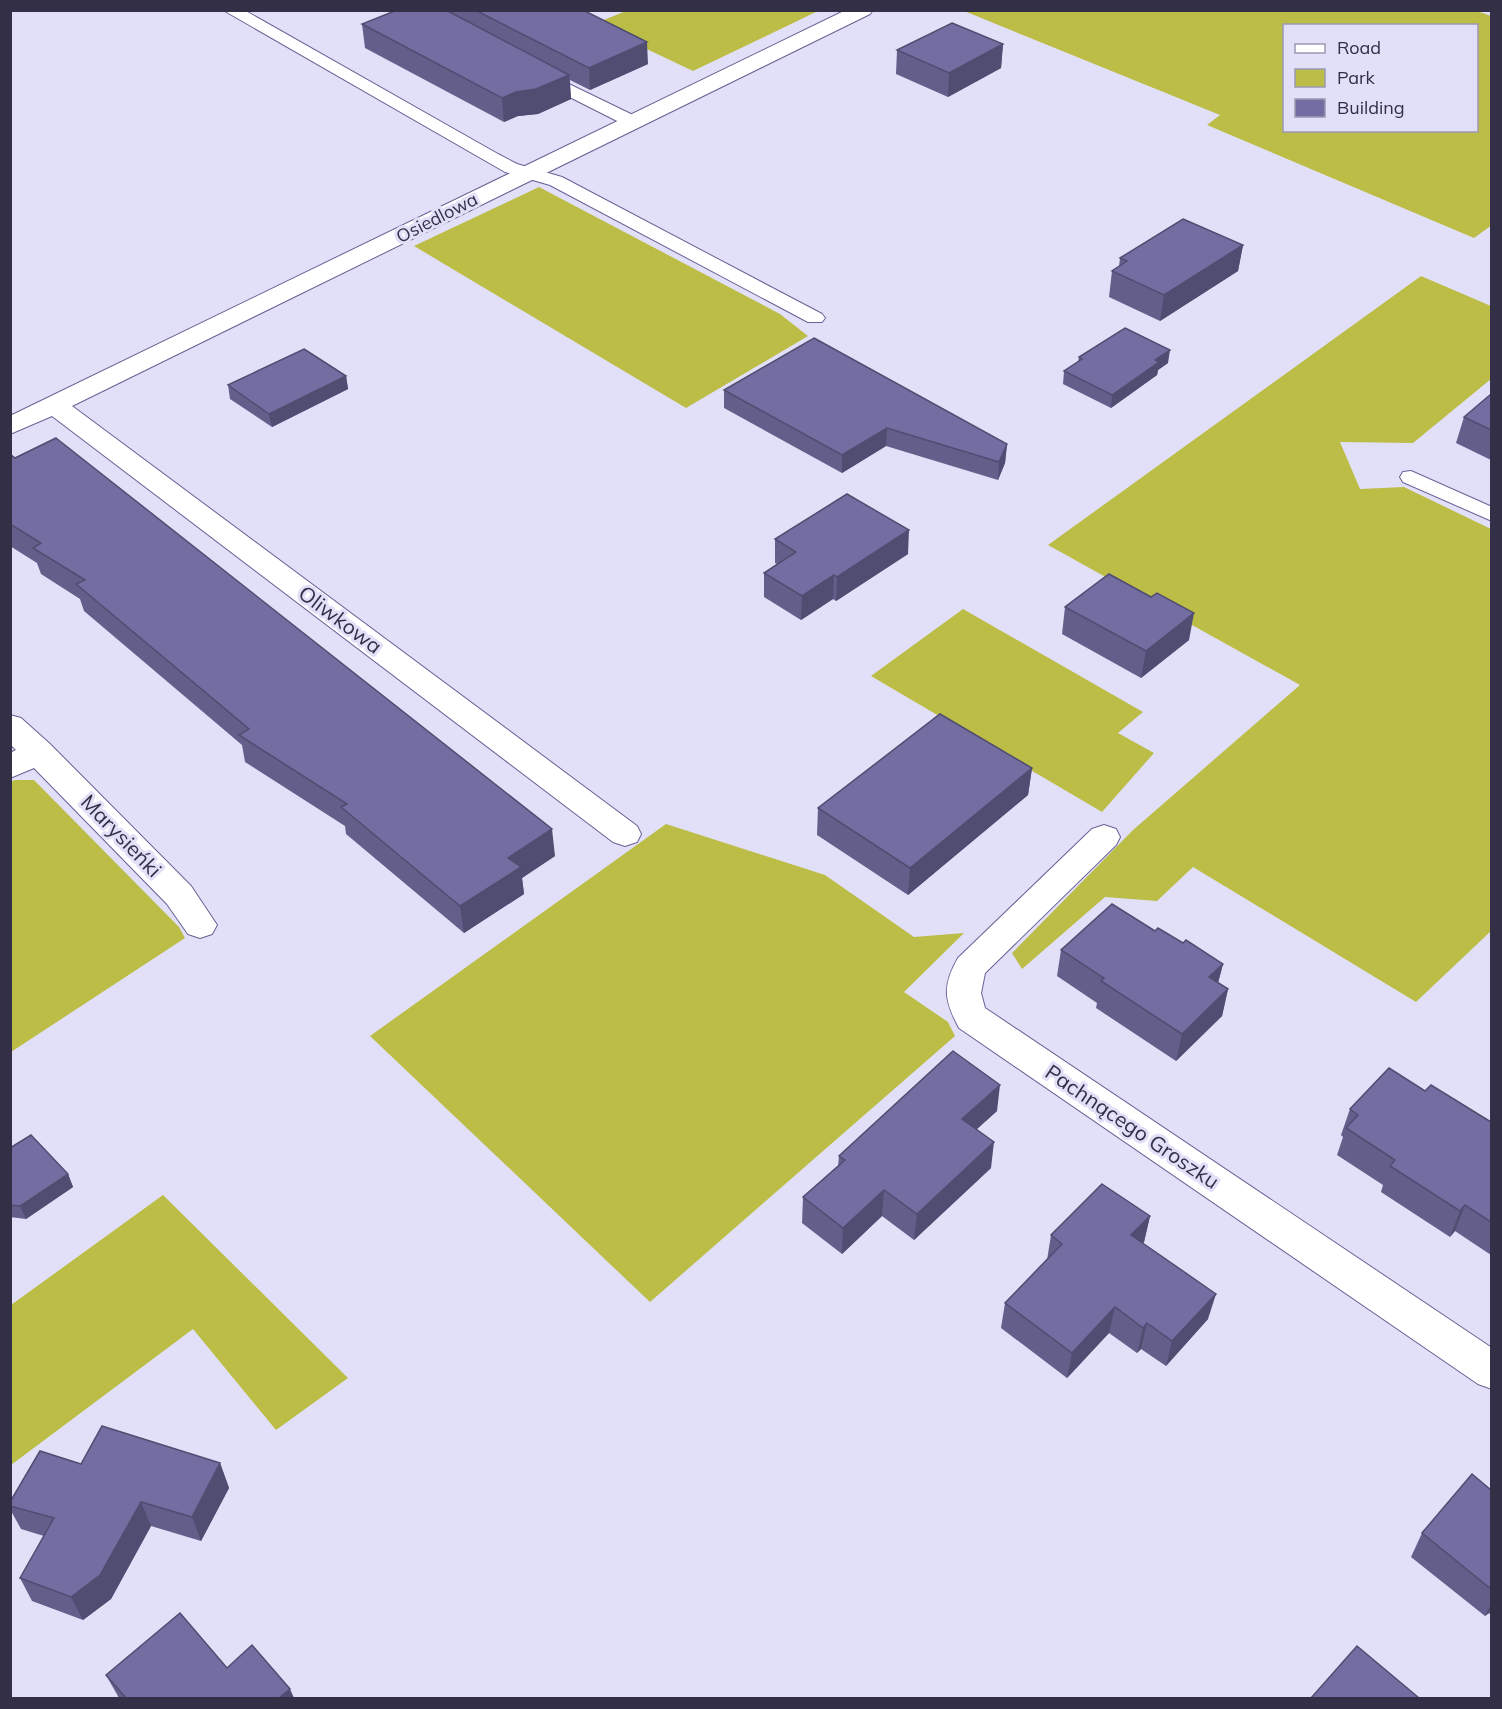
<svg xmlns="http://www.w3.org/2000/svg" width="1502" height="1709" viewBox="0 0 1502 1709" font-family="Mulish,sans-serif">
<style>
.green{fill:#bcbd46;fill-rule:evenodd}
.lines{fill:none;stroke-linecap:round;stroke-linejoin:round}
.lane-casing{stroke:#686195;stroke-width:2}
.street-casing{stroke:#686195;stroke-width:2}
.lane{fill:#fff;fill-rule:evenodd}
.street{fill:#fff;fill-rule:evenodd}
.wall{fill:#645e8b}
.shaded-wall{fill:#514c71}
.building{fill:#746da2;stroke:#514c71;stroke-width:1.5}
.labels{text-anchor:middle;stroke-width:6;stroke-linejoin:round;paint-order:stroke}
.far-street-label{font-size:18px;fill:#322f47;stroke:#e2e0f8}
.street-label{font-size:21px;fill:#322f47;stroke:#e2e0f8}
</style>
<rect width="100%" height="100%" fill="#e2e0f8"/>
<!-- green -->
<g class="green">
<polygon points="626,11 818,11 693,71 594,24"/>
<path d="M1477,11l14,5 1,209 -18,13 -267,-113 13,-10 -256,-104zM1284,26h192v104h-192z"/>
<polygon points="539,187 780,314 808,336 686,408 414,246"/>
<polygon points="1421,276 1491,306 1491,379 1413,443 1340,442 1360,489 1404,487 1491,529 1491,931 1416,1002 1193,867 1157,901 1105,897 1022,969 1012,953 1133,830 1300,685 1048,545"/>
<polygon points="963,609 1143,712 1118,733 1154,753 1102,812 871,676"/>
<polygon points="15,780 34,780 179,927 185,938 11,1052 10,782"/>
<polygon points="666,824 825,875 914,937 964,933 904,992 948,1022 955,1036 650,1302 370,1036"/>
<polygon points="163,1195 348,1378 276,1430 193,1329 11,1465 11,1305"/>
</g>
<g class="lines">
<defs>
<g id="lane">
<polygon points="223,10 244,10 498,154 517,164 562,177 822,314 825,318 822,322 808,322 550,185 505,172"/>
<polygon points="540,70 639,118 642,122 639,126 627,126 534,79 532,75"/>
<polygon points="1411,471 1492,507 1492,521 1403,482 1400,477 1403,472"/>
</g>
<g id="street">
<polygon points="846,10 873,10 870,14 72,406 637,826 641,834 637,842 625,846 613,842 52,416 10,434 10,416"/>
<polygon points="10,715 21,718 50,744 191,886 217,925 212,934 200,938 188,934 167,904 34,768 10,778 10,753 16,750 10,744"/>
<path d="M1104,825l12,4 4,8 -4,8 -131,128 -4,20 4,15 507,340v41l-14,-5 -519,-356c-15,-28 -17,-42 -1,-70l134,-129z"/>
</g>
</defs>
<!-- lane casing -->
<use href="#lane" class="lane-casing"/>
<!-- street casing -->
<use href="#street" class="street-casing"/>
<!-- lane -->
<use href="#lane" class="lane"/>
<!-- street -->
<use href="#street" class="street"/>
</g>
<!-- wall -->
<g class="wall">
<polygon points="397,10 583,10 648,64 590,90 570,80 571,99 538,114 518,116 504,122 365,48 362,24"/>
<polygon points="1003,44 1001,68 948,97 896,74 897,50"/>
<polygon points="1243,245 1238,271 1160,321 1109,297 1112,271 1119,267 1120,258"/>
<polygon points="1079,357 1168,363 1158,370 1157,375 1111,408 1063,384 1064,371 1078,362"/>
<polygon points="346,376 348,389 272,427 230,399 228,385"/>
<polygon points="724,390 1007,444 1005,463 998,480 886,446 842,473 724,408"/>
<polygon points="1491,394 1491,460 1456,443 1464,417"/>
<polygon points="10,454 555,856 522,878 524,894 464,933 346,834 345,826 245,762 242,745 84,611 80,599 41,574 37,563 10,546"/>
<polygon points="775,539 908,554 836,601 833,599 801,620 764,597 764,573 777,564 775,563"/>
<polygon points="1065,607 1189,640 1141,678 1062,634"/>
<polygon points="1032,768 1028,795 908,895 817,835 818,808"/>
<polygon points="1155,931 1183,943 1223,964 1218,983 1228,989 1222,1016 1176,1061 1096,1008 1097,1003 1057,976 1061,950"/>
<polygon points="1425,1091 1491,1122 1491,1255 1455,1231 1450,1237 1381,1192 1383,1185 1337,1155 1343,1137 1341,1135 1350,1109"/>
<polygon points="997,1111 977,1129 991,1168 914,1240 882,1216 842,1254 802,1223 803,1197 838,1166 839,1156"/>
<polygon points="10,1148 68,1174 73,1187 26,1219 10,1217"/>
<polygon points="1150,1216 1144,1242 1143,1243 1208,1319 1166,1366 1141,1349 1137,1353 1109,1333 1067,1378 1001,1328 1005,1303 1047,1260 1051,1235"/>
<polygon points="220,1463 229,1488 201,1541 151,1526 111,1599 83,1620 32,1601 20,1578 44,1536 21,1529 10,1509 10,1502 81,1464"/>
<polygon points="1491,1490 1491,1615 1489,1613 1485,1616 1411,1557 1422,1533"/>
<polygon points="227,1668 294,1698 119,1698 106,1675"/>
</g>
<!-- shaded-wall -->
<g class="shaded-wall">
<polygon points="647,42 648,64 590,90 589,68"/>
<polygon points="1003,44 1001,68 948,97 949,73"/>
<polygon points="569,75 571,99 538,114 518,116 504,122 502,98 516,92"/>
<polygon points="1243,245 1238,271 1160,321 1164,295"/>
<polygon points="1170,350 1168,363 1158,370 1157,375 1111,408 1112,395 1155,360"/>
<polygon points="346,376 348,389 272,427 269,414"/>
<polygon points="887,428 886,446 842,473 842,455"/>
<polygon points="1007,444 1005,463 998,480 999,462"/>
<polygon points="909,530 908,554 836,601 837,577"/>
<polygon points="834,575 833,599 801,620 802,596"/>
<polygon points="1194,613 1189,640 1141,678 1146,651"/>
<polygon points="1032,768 1028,795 908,895 910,868"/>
<polygon points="552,829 555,856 522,878 524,894 464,933 460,906 508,858"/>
<polygon points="1223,964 1216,990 1209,977"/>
<polygon points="1228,989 1222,1016 1176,1061 1182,1034"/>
<polygon points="1000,1085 997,1111 959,1145 962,1119"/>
<polygon points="994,1142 991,1168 914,1240 917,1214"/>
<polygon points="68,1174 73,1187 26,1219 20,1206"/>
<polygon points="884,1190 882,1216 842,1254 843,1228"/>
<polygon points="1465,1205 1455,1231 1450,1237 1460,1211"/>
<polygon points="1150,1216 1144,1242 1126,1261 1131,1235"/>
<polygon points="1216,1294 1208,1319 1166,1366 1172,1341"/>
<polygon points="1115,1307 1109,1333 1067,1378 1072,1353"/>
<polygon points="1147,1323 1141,1349 1137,1353 1143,1328"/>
<polygon points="220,1463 229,1488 201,1541 192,1517"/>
<polygon points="141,1502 151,1526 111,1599 83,1620 71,1597"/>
<polygon points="1491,1604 1491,1608 1489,1613 1485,1616"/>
<polygon points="290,1689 294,1698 279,1698"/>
</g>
<!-- building -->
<g class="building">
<polygon points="397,10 446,10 569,75 536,89 516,92 502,98 362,24"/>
<polygon points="475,10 583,10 647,42 589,68"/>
<polygon points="952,23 1003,44 949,73 897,50"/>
<polygon points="1183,219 1243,245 1164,295 1112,271 1127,261 1120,258"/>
<polygon points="1125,328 1170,350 1155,360 1159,362 1112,395 1064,371 1082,359 1079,357"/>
<polygon points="814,338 1007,444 999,462 887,428 842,455 724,390"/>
<polygon points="304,349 346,376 269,414 228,385"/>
<polygon points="1491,394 1491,430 1464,417"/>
<polygon points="56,438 552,829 508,858 521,867 460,906 341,807 347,804 239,735 249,729 76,584 85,580 33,548 41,543 10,524 10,454 15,458"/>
<polygon points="847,494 909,530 837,577 834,575 802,596 764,573 796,552 775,539"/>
<polygon points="1109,574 1151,597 1157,593 1194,613 1146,651 1065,607"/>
<polygon points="940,714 1032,768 910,868 818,808"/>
<polygon points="1112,904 1155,931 1158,928 1183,943 1186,940 1223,964 1209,977 1228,989 1182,1034 1101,981 1104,978 1061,950"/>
<polygon points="953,1051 1000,1085 962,1119 994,1142 917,1214 884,1190 843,1228 803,1197 845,1160 839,1156"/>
<polygon points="1389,1068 1425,1091 1431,1085 1491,1122 1491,1222 1465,1205 1460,1211 1390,1166 1395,1160 1346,1128 1358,1115 1350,1109"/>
<polygon points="31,1135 68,1174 20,1206 10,1205 10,1148"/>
<polygon points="1102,1184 1150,1216 1131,1235 1216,1294 1172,1341 1147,1323 1143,1328 1115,1307 1072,1353 1005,1303 1062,1244 1051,1235"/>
<polygon points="102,1426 220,1463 192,1517 141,1502 100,1575 71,1597 20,1578 54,1518 10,1506 10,1502 40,1451 81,1464"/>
<polygon points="1472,1474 1491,1490 1491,1589 1422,1533"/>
<polygon points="180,1613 227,1668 252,1645 290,1689 279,1698 126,1698 106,1675"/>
<polygon points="1357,1646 1419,1698 1311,1698"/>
</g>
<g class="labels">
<!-- far-street labels -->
<g class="far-street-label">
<text transform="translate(437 218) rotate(-27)" y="6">Osiedlowa</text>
</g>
<!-- street labels -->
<g class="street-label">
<text transform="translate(340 620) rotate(37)" y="7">Oliwkowa</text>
<text transform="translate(121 836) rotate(46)" y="7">Marysieńki</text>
<text transform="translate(1132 1127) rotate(34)" y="7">Pachnącego Groszku</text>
</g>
</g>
<!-- border -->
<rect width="1502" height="1709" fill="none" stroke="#322f47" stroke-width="24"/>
<!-- legend -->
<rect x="1283" y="24" width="195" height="108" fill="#e2e0f8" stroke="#9c99b1" stroke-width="1.5"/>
<rect x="1295" y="44" width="30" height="9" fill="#ffffff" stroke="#9c99b1" stroke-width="1.5"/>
<text x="1337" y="54" font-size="18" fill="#322f47">Road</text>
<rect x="1295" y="69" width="30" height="18" fill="#bcbd46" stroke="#9c99b1" stroke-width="1.5"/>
<text x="1337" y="84" font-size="18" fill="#322f47">Park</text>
<rect x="1295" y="99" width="30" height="18" fill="#746da2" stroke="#9c99b1" stroke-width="1.5"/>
<text x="1337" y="114" font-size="18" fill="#322f47">Building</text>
</svg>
